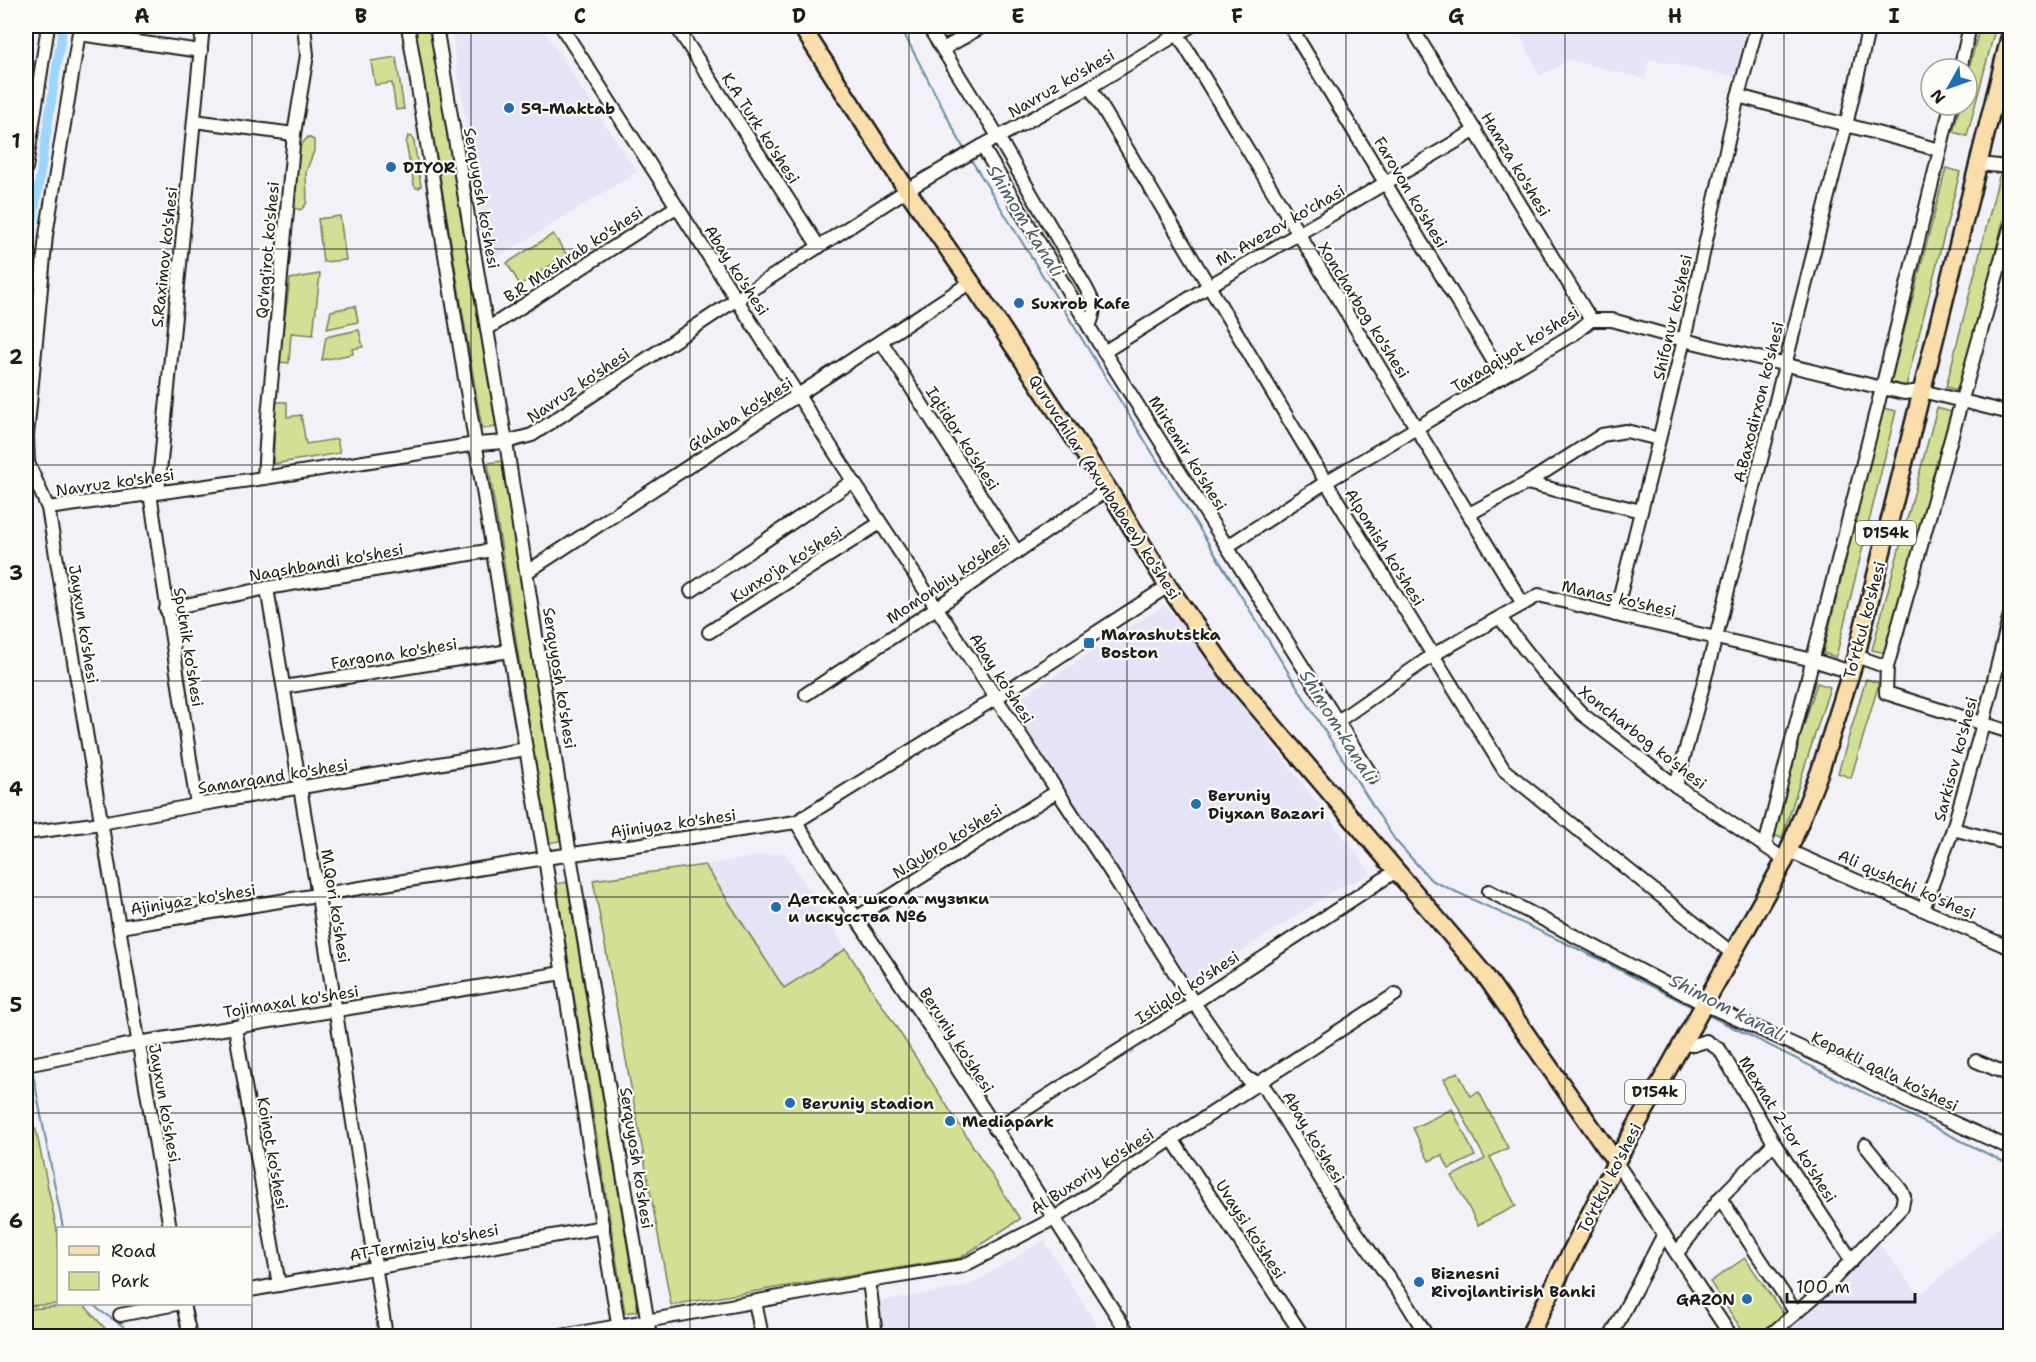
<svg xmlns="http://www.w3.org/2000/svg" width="2036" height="1362" viewBox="0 0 2036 1362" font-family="'Shantell Sans',sans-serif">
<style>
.built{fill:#e5e4f7}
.green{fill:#d1e094;stroke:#767e58;stroke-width:1.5}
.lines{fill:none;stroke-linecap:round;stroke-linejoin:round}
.stream{stroke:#698ca3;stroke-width:2}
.canal{stroke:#9dd6fd;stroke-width:9}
.minor-casing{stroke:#1c1c1c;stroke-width:16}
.major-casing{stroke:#1c1c1c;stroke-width:21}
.minor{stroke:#fdfcf7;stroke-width:12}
.major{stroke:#f9deab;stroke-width:16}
.grid{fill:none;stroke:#1c1c1c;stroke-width:1.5;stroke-opacity:0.55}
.poi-dot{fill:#1f6fb2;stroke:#fdfcf7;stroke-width:2}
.labels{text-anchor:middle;stroke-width:4.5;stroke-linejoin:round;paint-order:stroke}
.shield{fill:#fdfcf7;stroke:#605f5e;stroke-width:1.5}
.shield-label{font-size:15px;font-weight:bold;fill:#1c1c1c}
.street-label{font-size:16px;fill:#1c1c1c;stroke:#fdfcf7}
.poi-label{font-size:16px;font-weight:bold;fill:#1c1c1c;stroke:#fdfcf7;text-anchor:start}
.water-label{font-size:18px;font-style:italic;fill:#495d6b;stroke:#fdfcf7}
.neatline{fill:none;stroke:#1c1c1c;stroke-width:2}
.grid-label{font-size:20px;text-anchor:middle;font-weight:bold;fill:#1c1c1c}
</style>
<rect width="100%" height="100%" fill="#f2f1f7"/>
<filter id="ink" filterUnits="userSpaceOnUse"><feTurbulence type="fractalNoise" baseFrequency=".0167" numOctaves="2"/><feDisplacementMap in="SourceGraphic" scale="12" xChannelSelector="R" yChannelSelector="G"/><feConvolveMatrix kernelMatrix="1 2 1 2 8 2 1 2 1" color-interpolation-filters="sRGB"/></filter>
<g filter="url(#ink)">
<!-- built -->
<g class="built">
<polygon points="493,26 541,26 637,172 487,264 452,33"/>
<polygon points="1516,26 1748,26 1735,77 1649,59 1645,79 1570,60 1540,76"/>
<polygon points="1165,605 1372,874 1338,888 1193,984 1008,706"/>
<polygon points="785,852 846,949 784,988 705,865"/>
<polygon points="2010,1218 2010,1336 1782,1336 1879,1244 1919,1295"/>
<polygon points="1044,1240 1103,1336 877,1336 872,1303 969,1286"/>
</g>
<!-- green -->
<g class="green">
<polygon points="415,26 429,26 496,427 482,429"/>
<polygon points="1980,26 1996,26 1967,136 1953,132 1960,105 1967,105 1967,77"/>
<polygon points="396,57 404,109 396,110 392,83 375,85 371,61"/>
<polygon points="408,136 412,137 414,142 421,186 419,188 416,188 414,185 406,143"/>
<polygon points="308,137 314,140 314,151 306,172 307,202 304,207 300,210 295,208 294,205 300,146"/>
<polygon points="1946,168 1960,172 1906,386 1891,382"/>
<polygon points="2000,173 2010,176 2010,194 1960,391 1946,387"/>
<polygon points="340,216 346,260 323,262 318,219"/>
<polygon points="553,234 567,255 520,285 507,263"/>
<polygon points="320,274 313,335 291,333 289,363 279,362 290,279"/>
<polygon points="355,306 358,322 327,329 331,311"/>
<polygon points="359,330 363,347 352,349 353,354 322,360 326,337"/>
<polygon points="276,402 287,402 287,417 301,415 306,444 337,439 340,453 273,464"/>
<polygon points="1883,408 1896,411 1836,657 1823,653"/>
<polygon points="1937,408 1951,412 1886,653 1872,650"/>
<polygon points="502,461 560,841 548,843 488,463"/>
<polygon points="1866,679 1879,683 1851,778 1838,773"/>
<polygon points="1817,683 1830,687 1782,838 1770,834"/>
<polygon points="705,865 784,988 846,949 1020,1219 960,1258 671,1305 593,880"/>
<polygon points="567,882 638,1311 625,1313 556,884"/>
<polygon points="1458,1072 1470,1096 1479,1092 1508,1148 1490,1157 1516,1206 1478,1225 1452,1176 1485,1159 1444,1079"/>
<polygon points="1452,1109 1475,1156 1449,1169 1442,1155 1429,1161 1413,1128"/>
<polygon points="26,1121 30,1122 36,1130 58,1235 59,1304 26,1306"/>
<polygon points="1745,1258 1785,1316 1754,1336 1746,1336 1710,1282"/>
<polygon points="84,1305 112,1336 26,1336 26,1309"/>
</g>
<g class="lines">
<!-- stream -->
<g class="stream">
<polyline points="900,26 965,151"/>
<polyline points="970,158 1319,722 1395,840 1431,880 1595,957 1696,1009"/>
<polyline points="1706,1014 2010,1165"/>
<polyline points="26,1047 28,1056"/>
<polyline points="33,1074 63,1228"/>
<polyline points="93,1304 99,1310 123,1326 125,1336"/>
</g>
<!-- canal -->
<polyline class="canal" points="26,267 63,26"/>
<defs>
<g id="minor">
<polyline points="80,26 46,235 27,436 28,463 48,508 170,1228"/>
<polyline points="408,26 509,651 545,858 587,1132 620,1336"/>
<polyline points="436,26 506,442 570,855 650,1336"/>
<polyline points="561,26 853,481 1112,874 1194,1003 1247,1079 1260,1083 1267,1091 1333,1199 1408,1305 1427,1336"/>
<polyline points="676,26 819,247"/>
<path d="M928,26l53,85 9,12 95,163c10,18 12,21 4,41"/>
<polyline points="1290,26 1503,377"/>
<polyline points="1411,26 1591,320"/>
<polyline points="436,28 452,26"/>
<polyline points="1177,33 1523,604"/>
<polyline points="79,34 201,51"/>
<polyline points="943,49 983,26"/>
<polyline points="1960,69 1970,26"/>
<polyline points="1090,87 1326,482 1504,770 1733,954"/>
<polyline points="1738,96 1940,150"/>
<polyline points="194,121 294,134"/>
<polyline points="982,146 1104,352 1372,776"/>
<polyline points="1978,164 2010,167"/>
<polyline points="26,168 48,26"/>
<polyline points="487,329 676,207"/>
<polyline points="881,341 1017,552"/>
<polyline points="1104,352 1209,286 1476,130"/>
<polyline points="264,478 267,428 294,134 307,55 304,26"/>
<polyline points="1527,483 1641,511"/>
<polyline points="158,492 203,26"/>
<polyline points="150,493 197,805"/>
<polyline points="48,508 264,478 476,444 506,442 532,435 737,299 907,190 982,146 1090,87 1191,26"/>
<polyline points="1469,514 1527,483 1602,435 1626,431 1659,439"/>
<polyline points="1228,546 1326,482 1575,333 1591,320 1612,320 1684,340 1882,388 1904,393 1922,391 2010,413"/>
<polyline points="527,572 971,282"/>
<polyline points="267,588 318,896 386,1336"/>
<polyline points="691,591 853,481"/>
<polyline points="166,609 267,588 493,550"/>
<polyline points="1615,615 1684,340 1738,96 1757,26"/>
<polyline points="1500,618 1542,671 1582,714 1676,786 1785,860"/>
<polyline points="709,632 880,523"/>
<polyline points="1856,656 1887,667 1886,693 2010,732"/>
<polyline points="1887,667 2010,228"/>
<polyline points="284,687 509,651"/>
<polyline points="806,694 936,608 1108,489"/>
<polyline points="1338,721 1433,655 1539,595 1624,617 1813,660 1851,672"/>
<polyline points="1676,786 1716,637 1846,125 1869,26"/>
<polyline points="796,822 856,918 942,1045 1130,1336"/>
<polyline points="1953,829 2010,844"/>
<polyline points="26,833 101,823 197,805 526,749"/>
<polyline points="1765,846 1882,388 1951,105"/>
<polyline points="1789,851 2010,948"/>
<polyline points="1489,891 1704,1004 1826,1059 1912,1104 2010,1148"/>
<polyline points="1923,909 1953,829 1983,724 2010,615"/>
<polyline points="856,918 1056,792"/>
<polyline points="120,927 545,858 796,822 996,698 1168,586"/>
<polyline points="235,1027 279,1285"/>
<polyline points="1681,1044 1693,1045 1706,1041 1720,1050 1774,1143 1852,1261"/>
<polyline points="1976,1061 2010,1075"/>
<polyline points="26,1065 138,1043 562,973"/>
<polyline points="995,1129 1194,1003 1396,871"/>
<polyline points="1172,1139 1303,1336"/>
<polyline points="1616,1162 1731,1336"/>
<polyline points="1720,1198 1796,1313"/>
<polyline points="1677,1253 1720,1198 1774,1143"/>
<polyline points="869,1281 876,1336"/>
<polyline points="250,1290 603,1227"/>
<polyline points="755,1302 762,1336"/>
<polyline points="183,1304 190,1336"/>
<polyline points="120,1315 176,1304"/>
<polyline points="562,1336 869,1281 963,1266 1053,1219 1172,1139 1396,994"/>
<polyline points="1611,1336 1664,1234"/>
<polyline points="1769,1336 1826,1287 1902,1207 1904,1196 1901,1190 1865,1145"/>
</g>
<g id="major">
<polyline points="801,26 907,190 971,282 1108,489 1168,586 1231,676 1484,974 1616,1162"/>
<polyline points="1529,1336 1616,1162 1785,860 1820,771 1856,656 2010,36"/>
</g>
</defs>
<!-- minor casing -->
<use href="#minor" class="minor-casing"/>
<!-- major casing -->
<use href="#major" class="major-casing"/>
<!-- minor -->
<use href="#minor" class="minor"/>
<!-- major -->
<use href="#major" class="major"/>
</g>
</g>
<!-- grid -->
<path class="grid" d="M252,26v1310M471,26v1310M690,26v1310M909,26v1310M1127,26v1310M1346,26v1310M1565,26v1310M1784,26v1310M26,249h1984M26,465h1984M26,681h1984M26,897h1984M26,1113h1984"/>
<!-- markers -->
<g class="poi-dot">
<circle cx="509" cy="108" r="6"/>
<circle cx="391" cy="167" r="6"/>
<circle cx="1019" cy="303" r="6"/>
<rect x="1083" y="637" width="12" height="12" rx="3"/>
<circle cx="1196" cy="804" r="6"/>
<circle cx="776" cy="907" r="6"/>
<circle cx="790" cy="1103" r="6"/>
<circle cx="950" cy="1121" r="6"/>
<circle cx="1419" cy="1282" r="6"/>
<circle cx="1747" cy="1299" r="6"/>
</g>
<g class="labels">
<!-- shield labels -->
<g class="shield">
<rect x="1856" y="521" width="60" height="24" rx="4.5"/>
<rect x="1625" y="1080" width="60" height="24" rx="4.5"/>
</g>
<g class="shield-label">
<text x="1886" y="538">D154k</text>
<text x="1655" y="1097">D154k</text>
</g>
<!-- street labels -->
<g class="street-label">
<text transform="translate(1061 83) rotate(-30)" y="6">Navruz ko'shesi</text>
<text transform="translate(761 128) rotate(57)" y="6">K.A Turk ko'shesi</text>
<text transform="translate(1516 164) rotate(59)" y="6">Hamza ko'shesi</text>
<text transform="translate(1411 192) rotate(59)" y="6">Farovon ko'shesi</text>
<text transform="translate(482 198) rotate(80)" y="6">Serquyosh ko'shesi</text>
<text transform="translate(1280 225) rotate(-30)" y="6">M. Avezov ko'chasi</text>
<text transform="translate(267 250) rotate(-85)" y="6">Qo'ng'irot ko'shesi</text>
<text transform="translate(573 254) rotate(-33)" y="6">B.R Mashrab ko'shesi</text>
<text transform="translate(164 257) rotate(-84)" y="6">S.Raximov ko'shesi</text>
<text transform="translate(737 270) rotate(57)" y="6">Abay ko'shesi</text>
<text transform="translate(1364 310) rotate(58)" y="6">Xoncharbog ko'shesi</text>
<text transform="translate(1672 317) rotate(-77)" y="6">Shifonur ko'shesi</text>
<text transform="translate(1515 349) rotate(-32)" y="6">Taraqqiyot ko'shesi</text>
<text transform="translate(578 385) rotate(-34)" y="6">Navruz ko'shesi</text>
<text transform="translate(1758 402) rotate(-76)" y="6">A.Baxodirxon ko'shesi</text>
<text transform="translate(740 414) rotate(-33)" y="6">G'alaba ko'shesi</text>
<text transform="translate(963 438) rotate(57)" y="6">Iqtidor ko'shesi</text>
<text transform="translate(1188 453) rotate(58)" y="6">Mirtemir ko'shesi</text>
<text transform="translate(115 482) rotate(-8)" y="6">Navruz ko'shesi</text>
<text transform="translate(1105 487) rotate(57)" y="6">Quruvchilar (Axunbabaev) ko'shesi</text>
<text transform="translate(1385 547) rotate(58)" y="6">Alpomish ko'shesi</text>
<text transform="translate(326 562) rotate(-10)" y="6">Naqshbandi ko'shesi</text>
<text transform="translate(786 564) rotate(-32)" y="6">Kunxo'ja ko'shesi</text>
<text transform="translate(948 579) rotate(-34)" y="6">Momonbiy ko'shesi</text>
<text transform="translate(1619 598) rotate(13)" y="6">Manas ko'shesi</text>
<text transform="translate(1864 620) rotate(-75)" y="6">To'rtkul ko'shesi</text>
<text transform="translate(84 624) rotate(81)" y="6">Jayxun ko'shesi</text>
<text transform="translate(189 647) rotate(81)" y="6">Sputnik ko'shesi</text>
<text transform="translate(394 653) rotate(-9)" y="6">Fargona ko'shesi</text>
<text transform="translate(560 678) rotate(81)" y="6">Serquyosh ko'shesi</text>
<text transform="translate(1002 678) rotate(57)" y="6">Abay ko'shesi</text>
<text transform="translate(1643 737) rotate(38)" y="6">Xoncharbog ko'shesi</text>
<text transform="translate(1955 759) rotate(-75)" y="6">Sarkisov ko'shesi</text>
<text transform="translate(273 776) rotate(-9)" y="6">Samarqand ko'shesi</text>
<text transform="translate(673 823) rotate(-8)" y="6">Ajiniyaz ko'shesi</text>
<text transform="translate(947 841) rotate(-32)" y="6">N.Qubro ko'shesi</text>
<text transform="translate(1907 884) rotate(24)" y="6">Ali qushchi ko'shesi</text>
<text transform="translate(193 899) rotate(-9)" y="6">Ajiniyaz ko'shesi</text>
<text transform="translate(336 906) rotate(81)" y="6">M.Qori ko'shesi</text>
<text transform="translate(1187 987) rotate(-33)" y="6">Istiqlol ko'shesi</text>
<text transform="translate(291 1001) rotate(-9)" y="6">Tojimaxal ko'shesi</text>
<text transform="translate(957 1040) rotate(57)" y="6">Beruniy ko'shesi</text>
<text transform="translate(1885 1071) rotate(26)" y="6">Kepakli qal'a ko'shesi</text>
<text transform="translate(165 1103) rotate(80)" y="6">Jayxun ko'shesi</text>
<text transform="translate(1788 1129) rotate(58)" y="6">Mexnat 2-tor ko'shesi</text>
<text transform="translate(1314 1137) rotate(59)" y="6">Abay ko'shesi</text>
<text transform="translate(273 1153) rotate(80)" y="6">Koinot ko'shesi</text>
<text transform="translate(637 1158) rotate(81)" y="6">Serquyosh ko'shesi</text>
<text transform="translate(1092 1171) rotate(-33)" y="6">Al Buxoriy ko'shesi</text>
<text transform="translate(1609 1178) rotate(-63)" y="6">To'rtkul ko'shesi</text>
<text transform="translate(1251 1229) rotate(57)" y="6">Uvaysi ko'shesi</text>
<text transform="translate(424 1242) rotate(-10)" y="6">AT-Termiziy ko'shesi</text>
</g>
<!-- poi labels -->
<g class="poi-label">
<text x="521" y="114">59-Maktab</text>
<text x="403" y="173">DIYOR</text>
<text x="1031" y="309">Suxrob Kafe</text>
<text x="1101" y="640">Marashutstka<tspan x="1101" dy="18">Boston</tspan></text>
<text x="1208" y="801">Beruniy<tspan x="1208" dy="18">Diyxan Bazari</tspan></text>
<text x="788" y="904">Детская школа музыки<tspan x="788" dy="18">и искусства №6</tspan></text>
<text x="802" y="1109">Beruniy stadion</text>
<text x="962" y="1127">Mediapark</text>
<text x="1431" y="1279">Biznesni<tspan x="1431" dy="18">Rivojlantirish Banki</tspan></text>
<text x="1735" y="1305" text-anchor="end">GAZON</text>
</g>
<!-- water labels -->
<g class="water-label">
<text transform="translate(1025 221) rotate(58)" y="6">Shimom kanali</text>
<text transform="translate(1338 726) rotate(58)" y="6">Shimom kanali</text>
<text transform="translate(1728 1008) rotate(27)" y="6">Shimom kanali</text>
</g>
</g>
<!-- margin -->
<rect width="2036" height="1362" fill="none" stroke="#fdfcf7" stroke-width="66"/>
<!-- legend -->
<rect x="57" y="1227" width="195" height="78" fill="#fdfcf7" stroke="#a3a29f" stroke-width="1.5"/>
<rect x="69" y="1246" width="30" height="9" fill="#f9deab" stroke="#a3a29f" stroke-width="1.5"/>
<text x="111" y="1257" font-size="18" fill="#1c1c1c">Road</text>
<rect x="69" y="1272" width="30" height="18" fill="#d1e094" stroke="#a3a29f" stroke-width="1.5"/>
<text x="111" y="1287" font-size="18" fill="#1c1c1c">Park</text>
<!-- north arrow -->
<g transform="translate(1949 87) rotate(230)"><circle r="28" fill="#fdfcf7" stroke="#a3a29f" stroke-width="1.5"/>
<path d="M0-4.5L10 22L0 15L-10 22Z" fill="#1f6fb2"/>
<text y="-9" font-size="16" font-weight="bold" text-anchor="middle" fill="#1c1c1c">N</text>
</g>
<!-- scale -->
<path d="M1787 1293v9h128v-9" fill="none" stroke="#1c1c1c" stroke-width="3"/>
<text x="1796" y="1293" font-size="18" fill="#1c1c1c" stroke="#fdfcf7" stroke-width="4.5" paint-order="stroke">100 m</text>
<rect x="33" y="33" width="1970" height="1296" class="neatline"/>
<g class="grid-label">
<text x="142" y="23">A</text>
<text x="361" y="23">B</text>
<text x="580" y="23">C</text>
<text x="799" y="23">D</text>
<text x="1018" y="23">E</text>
<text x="1237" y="23">F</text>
<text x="1456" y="23">G</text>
<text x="1675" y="23">H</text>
<text x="1894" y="23">I</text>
<text x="16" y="148">1</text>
<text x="16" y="364">2</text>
<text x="16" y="580">3</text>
<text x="16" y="796">4</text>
<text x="16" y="1012">5</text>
<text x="16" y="1228">6</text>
</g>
</svg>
